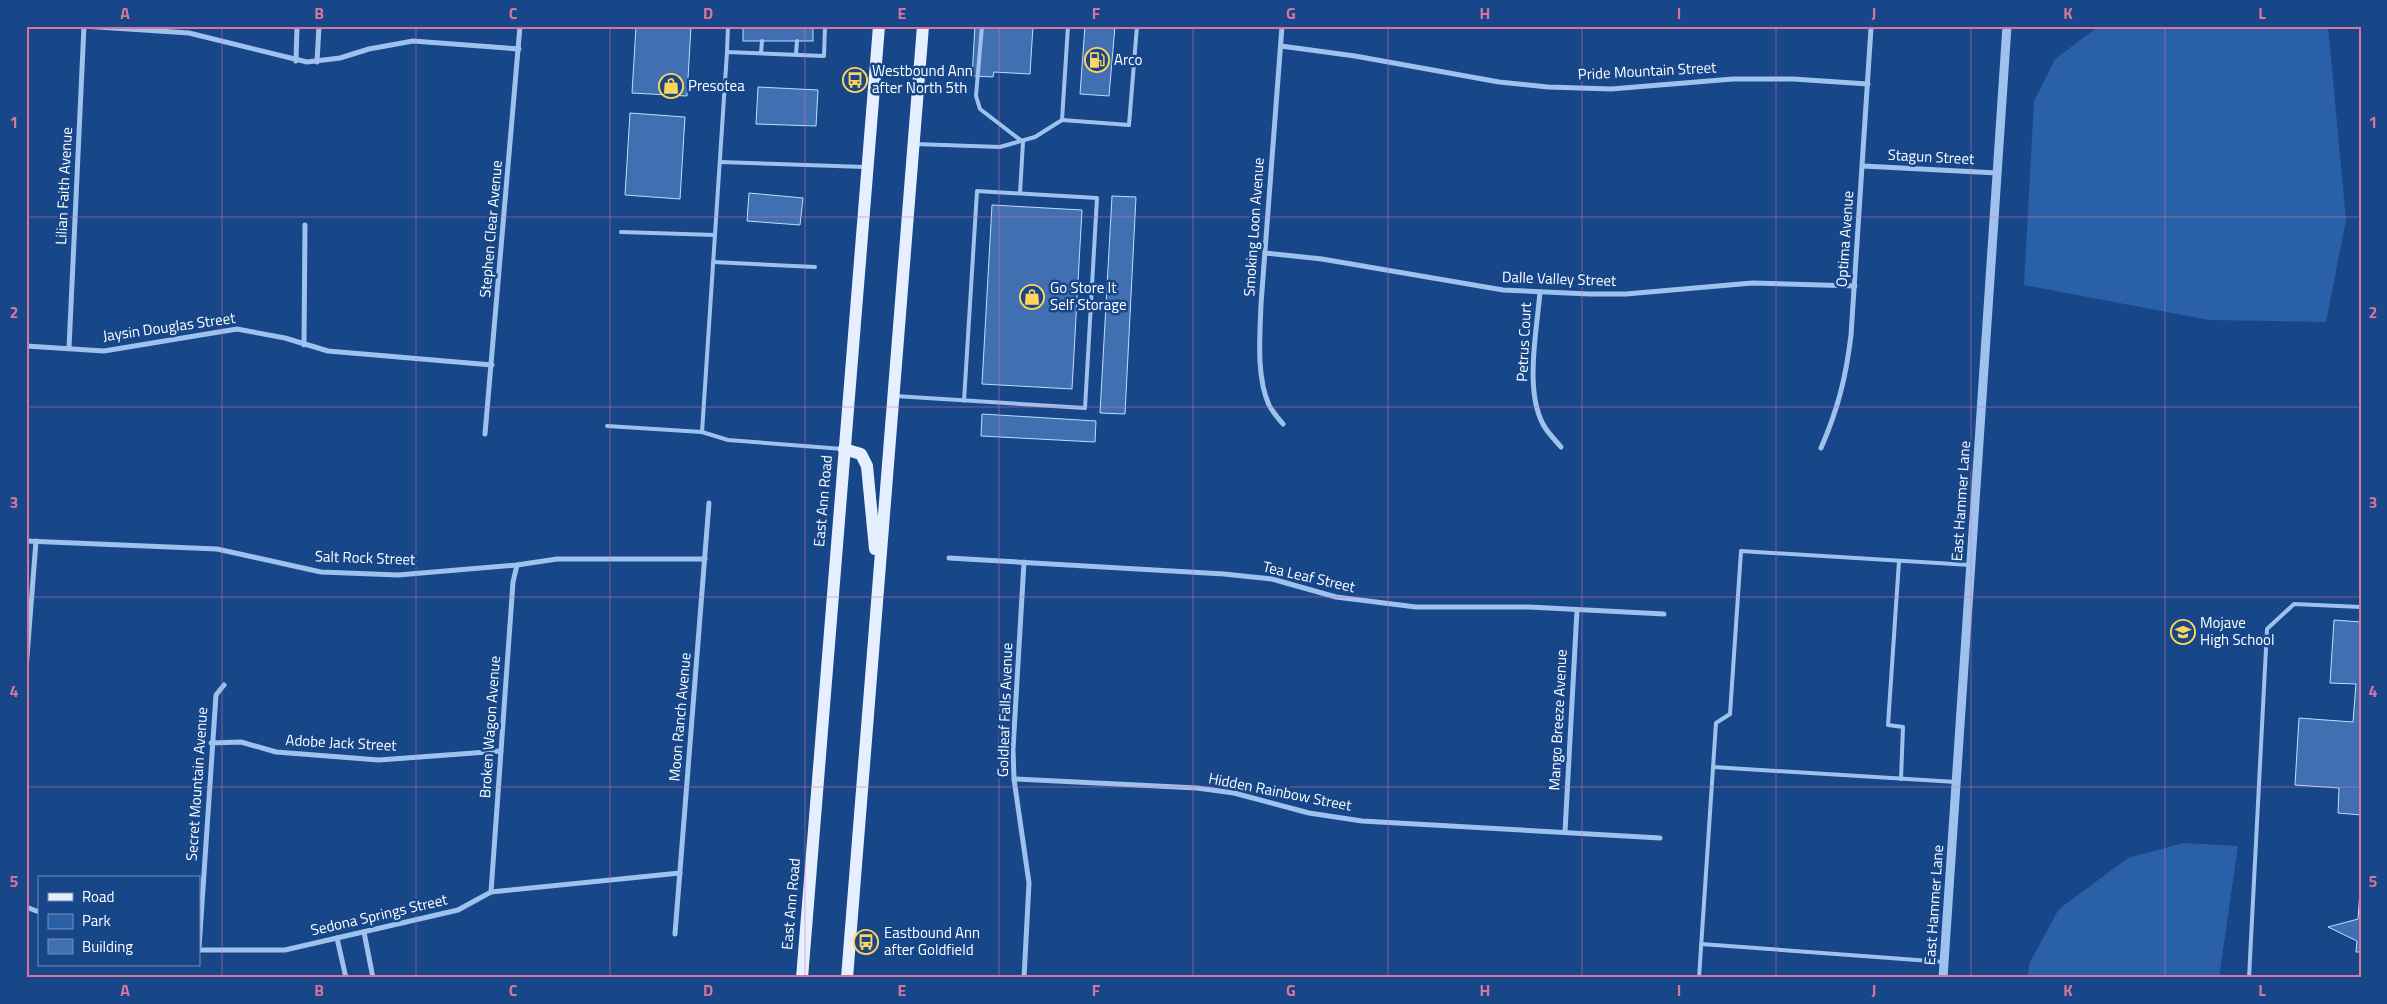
<svg xmlns="http://www.w3.org/2000/svg" width="2387" height="1004" viewBox="0 0 2387 1004" font-family="'Titillium Web',sans-serif">
<style>
.green{fill:#2a60a7}
.building{fill:#4070b2;stroke:#c5dcfa}
.lines{fill:none;stroke-linecap:round;stroke-linejoin:round}
.service{stroke:#9fc1ee;stroke-width:4}
.minor{stroke:#9fc1ee;stroke-width:5}
.tertiary{stroke:#9fc1ee;stroke-width:9}
.primary{stroke:#e6efff;stroke-width:12}
.grid{fill:none;stroke:#da749d;stroke-width:1;stroke-opacity:0.55}
.labels{text-anchor:middle;stroke-width:5;stroke-linejoin:round;paint-order:stroke}
.poi-label{font-size:15px;fill:#fff;stroke:#174689;text-anchor:start}
.street-label{font-size:15px;fill:#fff;stroke:#174689}
.neatline{fill:none;stroke:#da749d;stroke-width:2}
.grid-label{font-size:16px;text-anchor:middle;font-weight:bold;fill:#da749d}
</style>
<rect width="100%" height="100%" fill="#174689"/>
<!-- green -->
<g class="green">
<polygon points="2099,26 2328,26 2346,220 2326,322 2209,320 2024,285 2034,101 2055,59"/>
<polygon points="2183,843 2238,846 2219,978 2027,978 2030,962 2059,909 2128,858"/>
</g>
<!-- building -->
<g class="building">
<polygon points="636,26 691,26 687,96 632,93"/>
<rect x="743" y="26" width="70" height="15"/>
<polygon points="975,26 1033,26 1030,74 994,72 993,77 972,76"/>
<polygon points="1085,26 1115,26 1109,96 1080,94"/>
<polygon points="758,87 818,90 816,126 756,124"/>
<polygon points="630,113 685,117 680,199 625,195"/>
<polygon points="749,193 803,198 800,225 747,221"/>
<polygon points="1112,196 1136,197 1125,414 1100,413"/>
<polygon points="992,205 1082,210 1072,389 982,384"/>
<polygon points="982,414 1096,421 1095,442 981,436"/>
<polygon points="2334,620 2361,622 2361,815 2338,813 2339,788 2295,785 2299,718 2353,722 2356,684 2330,683"/>
<polygon points="2361,876 2361,952 2356,952 2357,941 2328,927 2358,919"/>
</g>
<g class="lines">
<!-- service -->
<g class="service">
<polyline points="982,26 976,96 980,109 1023,142 1020,193"/>
<polyline points="727,52 728,26"/>
<polyline points="761,53 762,41"/>
<polyline points="796,54 797,41"/>
<polyline points="1062,120 1129,125 1137,26"/>
<polyline points="915,144 1000,147 1035,137 1062,120 1068,26"/>
<polyline points="720,162 865,167"/>
<polyline points="621,232 715,235"/>
<polyline points="713,262 815,267"/>
<polyline points="895,396 1085,408 1097,198 977,191 964,401"/>
<polyline points="607,426 702,432 727,52 824,56 825,26"/>
<polyline points="702,432 728,440 843,449"/>
<polyline points="1899,561 1888,725 1903,727 1901,779"/>
<polyline points="1713,767 1956,782"/>
<polyline points="1701,944 1944,962"/>
<polyline points="1699,978 1716,723 1730,714 1741,551 1970,565"/>
<polyline points="2249,978 2267,629 2294,604 2361,607"/>
</g>
<!-- minor -->
<g class="minor">
<polyline points="83,26 189,33 307,62 340,58 369,49 413,41 519,49"/>
<path d="M1282,26l-21,278c-1,30 -5,73 8,101 3,6 9,13 14,19"/>
<polyline points="1281,46 1355,56 1499,82 1548,87 1611,89 1733,79 1793,79 1868,84"/>
<polyline points="296,61 297,26"/>
<polyline points="317,62 319,26"/>
<polyline points="1863,166 1997,173"/>
<polyline points="1265,253 1322,259 1503,290 1589,294 1626,294 1752,283 1855,286"/>
<path d="M1540,292c-3,38 -17,104 6,137 4,6 10,12 15,18"/>
<polyline points="304,345 305,225"/>
<polyline points="26,346 104,351 237,329 285,338 328,351 492,365"/>
<polyline points="69,348 84,26"/>
<polyline points="485,434 520,26"/>
<path d="M1821,448c17,-39 25,-71 30,-113l20,-307"/>
<polyline points="26,541 217,549 321,572 398,575 517,565 557,559 705,559"/>
<polyline points="949,558 1224,574 1272,579 1336,597 1416,607 1529,607 1664,614"/>
<polyline points="26,669 36,541"/>
<polyline points="211,743 241,742 276,752 379,760 501,751"/>
<polyline points="1014,779 1197,788 1234,793 1309,813 1362,821 1660,838"/>
<polyline points="1565,832 1577,610"/>
<polyline points="491,892 513,582 517,565"/>
<polyline points="26,907 39,912"/>
<polyline points="364,932 373,978"/>
<polyline points="675,934 709,503"/>
<polyline points="337,938 346,978"/>
<polyline points="199,948 216,695 224,685"/>
<polyline points="199,950 285,950 458,910 491,892 680,873"/>
<polyline points="1024,978 1029,883 1014,779 1013,749 1024,562"/>
</g>
<!-- tertiary -->
<polyline class="tertiary" points="1943,978 2007,26"/>
<!-- primary -->
<g class="primary">
<polyline points="844,449 861,454 867,466 875,549"/>
<polyline points="802,978 879,26"/>
<polyline points="847,978 923,26"/>
</g>
</g>
<!-- grid -->
<path class="grid" d="M222,26v952M416,26v952M610,26v952M805,26v952M999,26v952M1193,26v952M1388,26v952M1582,26v952M1776,26v952M1971,26v952M2165,26v952M26,217h2335M26,407h2335M26,597h2335M26,787h2335"/>
<!-- icons -->
<defs>
<symbol id="fuel-ring" viewBox="-11 -11 22 22"><circle r="9.5" fill="#174689" stroke="#ffd35c" stroke-width="1.5"/><path d="M-5.5-6h7V0h2V4h1.3V-2.5L3-4.5l.8-.8L6-3V5H2.5V1h-1V6h-7ZM-4.2-4.7v3.2H.2V-4.7Z" fill="#ffd35c"/></symbol>
<symbol id="bus-ring" viewBox="-11 -11 22 22"><circle r="9.5" fill="#174689" stroke="#ffd35c" stroke-width="1.5"/><path d="M-5-6H5V4H4V6H2V4H-2V6H-4V4H-5ZM-3.5-4V0h7V-4ZM-3.5 1.2v1.5H-2V1.2ZM2 1.2v1.5H3.5V1.2Z" fill="#ffd35c"/></symbol>
<symbol id="shop-ring" viewBox="-11 -11 22 22"><circle r="9.5" fill="#174689" stroke="#ffd35c" stroke-width="1.5"/><path d="M-5-2.5h2.3a2.7 3.5 0 0 1 5.4 0H5L5.5 6h-11ZM-1.5-2.5h3a1.5 2.3 0 0 0-3 0Z" fill="#ffd35c"/></symbol>
<symbol id="school-ring" viewBox="-11 -11 22 22"><circle r="9.5" fill="#174689" stroke="#ffd35c" stroke-width="1.5"/><path d="M0-5L7-2L0 1L-7-2ZM-4 1L0 2.5L4 1V4Q0 6-4 4Z" fill="#ffd35c"/></symbol>
</defs>
<g fill-rule="evenodd">
<use href="#fuel-ring" x="1083" y="46" width="28" height="28"/>
<use href="#bus-ring" x="841" y="66" width="28" height="28"/>
<use href="#shop-ring" x="657" y="72" width="28" height="28"/>
<use href="#shop-ring" x="1018" y="283" width="28" height="28"/>
<use href="#school-ring" x="2169" y="618" width="28" height="28"/>
<use href="#bus-ring" x="852" y="928" width="28" height="28"/>
</g>
<g class="labels">
<!-- poi labels -->
<g class="poi-label">
<text x="1114" y="65">Arco</text>
<text x="872" y="76">Westbound Ann<tspan x="872" dy="17">after North 5th</tspan></text>
<text x="688" y="91">Presotea</text>
<text x="1050" y="293">Go Store It<tspan x="1050" dy="17">Self Storage</tspan></text>
<text x="2200" y="628">Mojave<tspan x="2200" dy="17">High School</tspan></text>
<text x="884" y="938">Eastbound Ann<tspan x="884" dy="17">after Goldfield</tspan></text>
</g>
<!-- street labels -->
<g class="street-label">
<text transform="translate(1647 71) rotate(-3)" y="5">Pride Mountain Street</text>
<text transform="translate(1931 157) rotate(3)" y="5">Stagun Street</text>
<text transform="translate(64 186) rotate(-87)" y="5">Lilian Faith Avenue</text>
<text transform="translate(1254 227) rotate(-86)" y="5">Smoking Loon Avenue</text>
<text transform="translate(491 229) rotate(-85)" y="5">Stephen Clear Avenue</text>
<text transform="translate(1845 239) rotate(-86)" y="5">Optima Avenue</text>
<text transform="translate(1559 279) rotate(2)" y="5">Dalle Valley Street</text>
<text transform="translate(169 327) rotate(-8)" y="5">Jaysin Douglas Street</text>
<text transform="translate(1524 342) rotate(-87)" y="5">Petrus Court</text>
<text transform="translate(823 501) rotate(-85)" y="5">East Ann Road</text>
<text transform="translate(1961 501) rotate(-86)" y="5">East Hammer Lane</text>
<text transform="translate(365 558) rotate(2)" y="5">Salt Rock Street</text>
<text transform="translate(1309 577) rotate(13)" y="5">Tea Leaf Street</text>
<text transform="translate(1005 710) rotate(-88)" y="5">Goldleaf Falls Avenue</text>
<text transform="translate(680 717) rotate(-85)" y="5">Moon Ranch Avenue</text>
<text transform="translate(1558 720) rotate(-87)" y="5">Mango Breeze Avenue</text>
<text transform="translate(490 727) rotate(-86)" y="5">Broken Wagon Avenue</text>
<text transform="translate(341 743) rotate(3)" y="5">Adobe Jack Street</text>
<text transform="translate(197 784) rotate(-86)" y="5">Secret Mountain Avenue</text>
<text transform="translate(1280 792) rotate(11)" y="5">Hidden Rainbow Street</text>
<text transform="translate(791 904) rotate(-85)" y="5">East Ann Road</text>
<text transform="translate(1934 905) rotate(-86)" y="5">East Hammer Lane</text>
<text transform="translate(379 915) rotate(-13)" y="5">Sedona Springs Street</text>
</g>
</g>
<!-- border -->
<rect width="2387" height="1004" fill="none" stroke="#174689" stroke-width="55"/>
<!-- legend -->
<rect x="38" y="876" width="162" height="90" fill="#174689" stroke="#7490b8"/>
<rect x="48" y="893" width="25" height="8" fill="#e6efff" stroke="#7490b8"/>
<text x="82" y="902" font-size="15" fill="#ffffff">Road</text>
<rect x="48" y="914" width="25" height="15" fill="#2a60a7" stroke="#7490b8"/>
<text x="82" y="926" font-size="15" fill="#ffffff">Park</text>
<rect x="48" y="939" width="25" height="15" fill="#4070b2" stroke="#7490b8"/>
<text x="82" y="952" font-size="15" fill="#ffffff">Building</text>
<rect x="28" y="28" width="2332" height="948" class="neatline"/>
<g class="grid-label">
<text x="125" y="19">A</text>
<text x="319" y="19">B</text>
<text x="513" y="19">C</text>
<text x="708" y="19">D</text>
<text x="902" y="19">E</text>
<text x="1096" y="19">F</text>
<text x="1291" y="19">G</text>
<text x="1485" y="19">H</text>
<text x="1679" y="19">I</text>
<text x="1874" y="19">J</text>
<text x="2068" y="19">K</text>
<text x="2262" y="19">L</text>
<text x="14" y="128">1</text>
<text x="2373" y="128">1</text>
<text x="14" y="318">2</text>
<text x="2373" y="318">2</text>
<text x="14" y="508">3</text>
<text x="2373" y="508">3</text>
<text x="14" y="697">4</text>
<text x="2373" y="697">4</text>
<text x="14" y="887">5</text>
<text x="2373" y="887">5</text>
<text x="125" y="996">A</text>
<text x="319" y="996">B</text>
<text x="513" y="996">C</text>
<text x="708" y="996">D</text>
<text x="902" y="996">E</text>
<text x="1096" y="996">F</text>
<text x="1291" y="996">G</text>
<text x="1485" y="996">H</text>
<text x="1679" y="996">I</text>
<text x="1874" y="996">J</text>
<text x="2068" y="996">K</text>
<text x="2262" y="996">L</text>
</g>
</svg>
